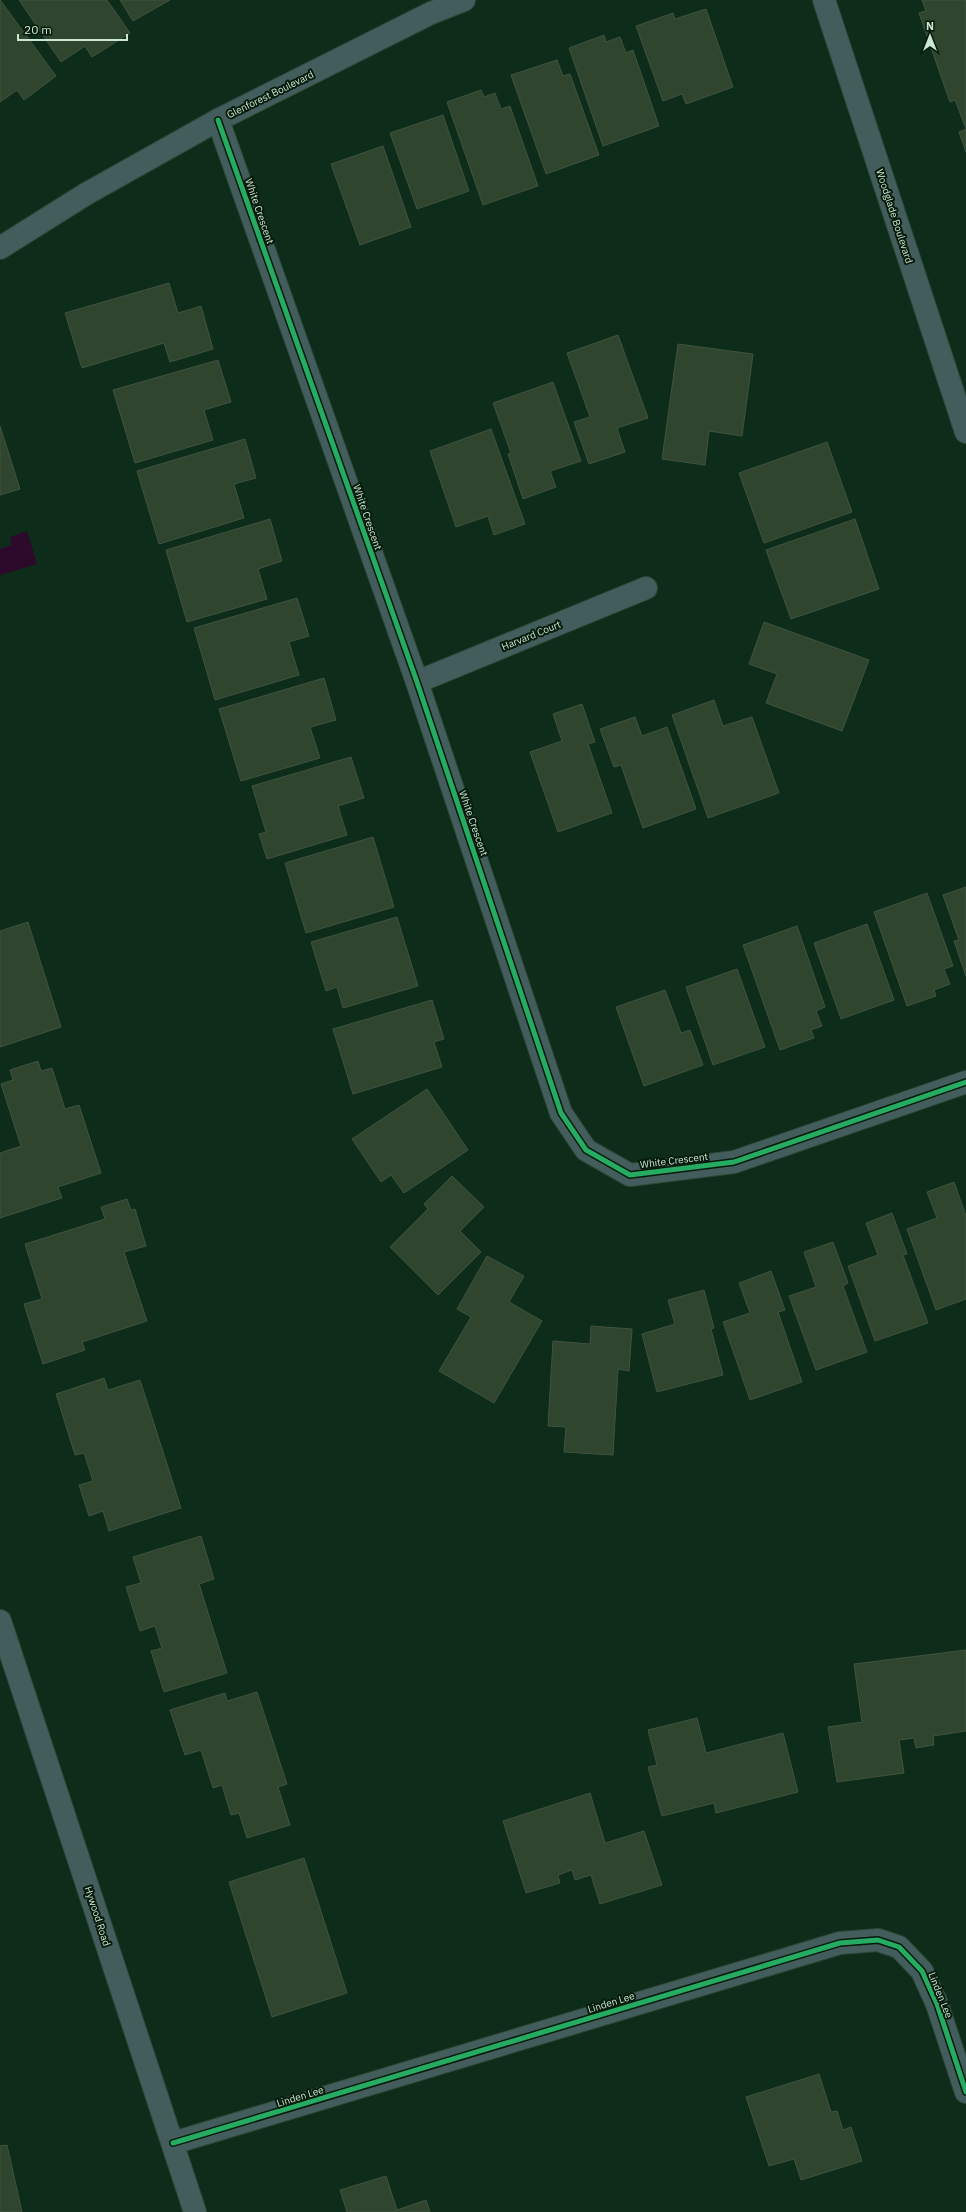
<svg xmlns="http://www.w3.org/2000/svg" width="966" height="2212" viewBox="0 0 966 2212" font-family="'IBM Plex Sans',sans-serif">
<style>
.water{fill:#2d0a2b}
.building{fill:#30452d;stroke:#405341}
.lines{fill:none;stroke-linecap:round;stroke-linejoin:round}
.street-casing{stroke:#2e4738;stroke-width:24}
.street{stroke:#435d5d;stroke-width:22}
.cycleway-casing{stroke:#061b0c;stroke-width:8}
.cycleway{stroke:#26ab63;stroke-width:5}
.labels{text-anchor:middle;stroke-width:4;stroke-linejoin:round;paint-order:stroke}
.street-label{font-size:10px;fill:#cbe6d1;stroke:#061b0c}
</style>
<rect width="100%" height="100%" fill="#0d2c1a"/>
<!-- water -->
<polygon class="water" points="27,531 37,564 0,575 0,549 12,545 10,537"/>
<!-- building -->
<g class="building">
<polygon points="0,0 56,76 24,100 17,90 0,102"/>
<polygon points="19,0 107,0 130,33 92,57 85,46 61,62"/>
<polygon points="120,0 170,0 133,21"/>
<polygon points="922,0 966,0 966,152 959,132 966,129 955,100 950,102 919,13 926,11"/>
<polygon points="706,9 733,87 686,104 682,94 663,101 636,26 673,13 675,19"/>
<polygon points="604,35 606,42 620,37 626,53 633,50 659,126 603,146 569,48"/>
<polygon points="557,60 563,76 570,74 599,155 546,174 511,75"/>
<polygon points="481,90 484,97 495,93 501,109 510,106 538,186 483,205 447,102"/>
<polygon points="443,115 469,191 417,209 390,133"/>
<polygon points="383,146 411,227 360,245 331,164"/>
<polygon points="169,283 178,313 201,306 213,349 170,362 164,343 82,368 65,313"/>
<polygon points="618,335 648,418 617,428 625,452 589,464 574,422 590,417 567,353"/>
<polygon points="678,344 753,354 742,436 709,431 705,465 662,459"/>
<polygon points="218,360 231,402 204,410 213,440 135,463 113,390"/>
<polygon points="553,382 581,461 550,471 556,487 523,499 508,454 511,453 493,403"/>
<polygon points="0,426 20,489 0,495"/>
<polygon points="491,429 525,524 494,535 488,516 456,527 430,451"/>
<polygon points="245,439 256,478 234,484 244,518 159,544 137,471"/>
<polygon points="827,442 852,512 764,543 739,473"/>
<polygon points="270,519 282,561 258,569 267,599 187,622 166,550"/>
<polygon points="855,519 879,589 791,619 766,550"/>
<polygon points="297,598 309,636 289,642 299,675 215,700 194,628"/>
<polygon points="764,622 869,660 842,731 766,703 777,674 749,664"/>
<polygon points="324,678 336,720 310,727 320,758 241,781 219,709"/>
<polygon points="714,700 723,726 752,717 779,793 708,818 672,715"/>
<polygon points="582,704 595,742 588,744 612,813 558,832 530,752 562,741 553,714"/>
<polygon points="635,717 642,736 667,727 696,809 643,828 621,765 614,767 600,729"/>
<polygon points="351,757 364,798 338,806 347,835 267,859 259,834 266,832 252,786"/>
<polygon points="373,837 394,907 306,933 285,863"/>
<polygon points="966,887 966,976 954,941 959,940 943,895"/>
<polygon points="927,893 953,966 944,969 950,984 934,990 936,996 907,1006 874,912"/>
<polygon points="397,917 418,986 343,1008 337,987 326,991 311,942"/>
<polygon points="28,922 61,1027 0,1047 0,931"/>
<polygon points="867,924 894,1000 841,1019 814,943"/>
<polygon points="797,926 825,1007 816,1011 822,1026 811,1030 814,1038 780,1050 743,945"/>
<polygon points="737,969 765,1047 713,1065 686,987"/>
<polygon points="665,990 681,1033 690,1030 703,1065 644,1086 616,1007"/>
<polygon points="432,1000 444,1039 434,1042 442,1067 353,1094 333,1029"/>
<polygon points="38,1061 41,1071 52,1068 65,1109 79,1105 101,1173 58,1187 62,1198 0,1218 0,1153 21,1146 1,1084 13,1080 10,1070"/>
<polygon points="427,1089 468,1150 404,1193 391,1175 381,1182 352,1139"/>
<polygon points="452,1176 484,1207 460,1231 481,1252 438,1295 390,1247 428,1209 424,1204"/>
<polygon points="954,1182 966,1216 966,1299 936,1310 907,1229 937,1218 927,1192"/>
<polygon points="127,1199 131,1210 135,1209 146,1246 124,1252 147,1321 82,1342 85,1350 43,1364 24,1304 42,1299 25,1244 105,1219 101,1207"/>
<polygon points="892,1213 907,1254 903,1255 928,1323 875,1341 848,1266 878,1255 866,1223"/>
<polygon points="833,1242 848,1283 843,1286 867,1352 816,1370 789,1296 816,1287 804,1252"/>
<polygon points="487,1256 524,1276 509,1302 542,1321 494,1403 439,1371 471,1317 457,1309"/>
<polygon points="771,1271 785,1310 778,1312 802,1382 750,1400 723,1322 750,1313 739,1283"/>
<polygon points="704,1290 714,1328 711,1329 723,1375 657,1392 642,1334 675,1324 668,1300"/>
<polygon points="591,1326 632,1329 629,1371 618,1369 613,1455 564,1452 566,1427 548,1426 553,1341 590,1344"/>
<polygon points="104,1378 108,1390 140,1380 181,1508 109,1531 103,1511 89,1516 79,1485 93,1481 84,1453 75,1455 56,1394"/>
<polygon points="201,1536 214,1579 199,1584 227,1673 164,1692 151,1651 162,1648 155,1626 140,1631 126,1587 141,1583 133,1557"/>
<polygon points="966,1650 966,1731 933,1736 934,1745 916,1748 914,1738 899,1740 904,1773 837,1782 828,1727 862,1722 854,1664"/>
<polygon points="257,1692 287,1784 278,1787 290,1825 247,1838 239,1813 231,1815 222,1785 213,1788 201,1750 185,1755 170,1710 225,1693 227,1701"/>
<polygon points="697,1718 706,1753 783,1733 798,1792 716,1813 714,1803 662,1816 648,1767 657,1765 648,1730"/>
<polygon points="590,1793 605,1843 644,1831 662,1885 600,1904 591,1875 575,1880 572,1870 558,1875 560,1883 526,1893 503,1821"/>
<polygon points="304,1858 347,1993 272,2017 229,1882"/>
<polygon points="819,2074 831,2112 837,2111 843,2130 851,2127 862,2161 801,2180 794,2159 769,2166 746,2097"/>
<polygon points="7,2145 22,2212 0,2212 0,2146"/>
<polygon points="386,2176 397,2210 426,2200 430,2212 347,2212 340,2190"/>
</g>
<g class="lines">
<defs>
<g id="street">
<polyline points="824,0 966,432"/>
<polyline points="218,120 417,682 561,1113 586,1150 630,1175 734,1162 966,1082"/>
<polyline points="0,248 86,194 218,120 431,13 464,0"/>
<polyline points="417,682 646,588"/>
<polyline points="0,1621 195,2212"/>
<polyline points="173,2143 840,1943 878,1940 899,1947 922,1971 937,2004 966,2092"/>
</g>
</defs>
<!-- street casing -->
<use href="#street" class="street-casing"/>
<!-- street -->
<use href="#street" class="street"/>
<defs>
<g id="cycleway">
<polyline points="218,120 417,682 561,1113 586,1150 630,1175 734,1162 966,1082"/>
<polyline points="173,2143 840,1943 878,1940 899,1947 922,1971 937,2004 966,2092"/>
</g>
</defs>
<!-- cycleway casing -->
<use href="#cycleway" class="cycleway-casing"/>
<!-- cycleway -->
<use href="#cycleway" class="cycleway"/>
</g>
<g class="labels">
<!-- street labels -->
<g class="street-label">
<text transform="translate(270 94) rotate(-26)" y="4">Glenforest Boulevard</text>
<text transform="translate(260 211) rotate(71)" y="4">White Crescent</text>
<text transform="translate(895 216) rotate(72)" y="4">Woodglade Boulevard</text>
<text transform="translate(368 517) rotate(71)" y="4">White Crescent</text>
<text transform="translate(531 635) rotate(-22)" y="4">Harvard Court</text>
<text transform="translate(474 823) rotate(71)" y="4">White Crescent</text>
<text transform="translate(674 1160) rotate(-7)" y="4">White Crescent</text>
<text transform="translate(98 1916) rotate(72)" y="4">Hywood Road</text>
<text transform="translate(941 1995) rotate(68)" y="4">Linden Lee</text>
<text transform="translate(611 2002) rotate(-17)" y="4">Linden Lee</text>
<text transform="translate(300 2096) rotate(-17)" y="4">Linden Lee</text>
</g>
</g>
<!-- north arrow -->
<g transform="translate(930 36)" stroke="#061b0c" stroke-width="3" paint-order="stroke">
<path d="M0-3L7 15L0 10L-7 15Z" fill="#cbe6d1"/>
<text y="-6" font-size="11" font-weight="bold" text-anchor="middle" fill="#cbe6d1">N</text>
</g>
<!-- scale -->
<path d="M18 34v6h109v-6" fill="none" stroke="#cbe6d1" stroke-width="2"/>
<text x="24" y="34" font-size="12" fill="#cbe6d1" stroke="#061b0c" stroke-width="3" paint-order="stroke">20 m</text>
</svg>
